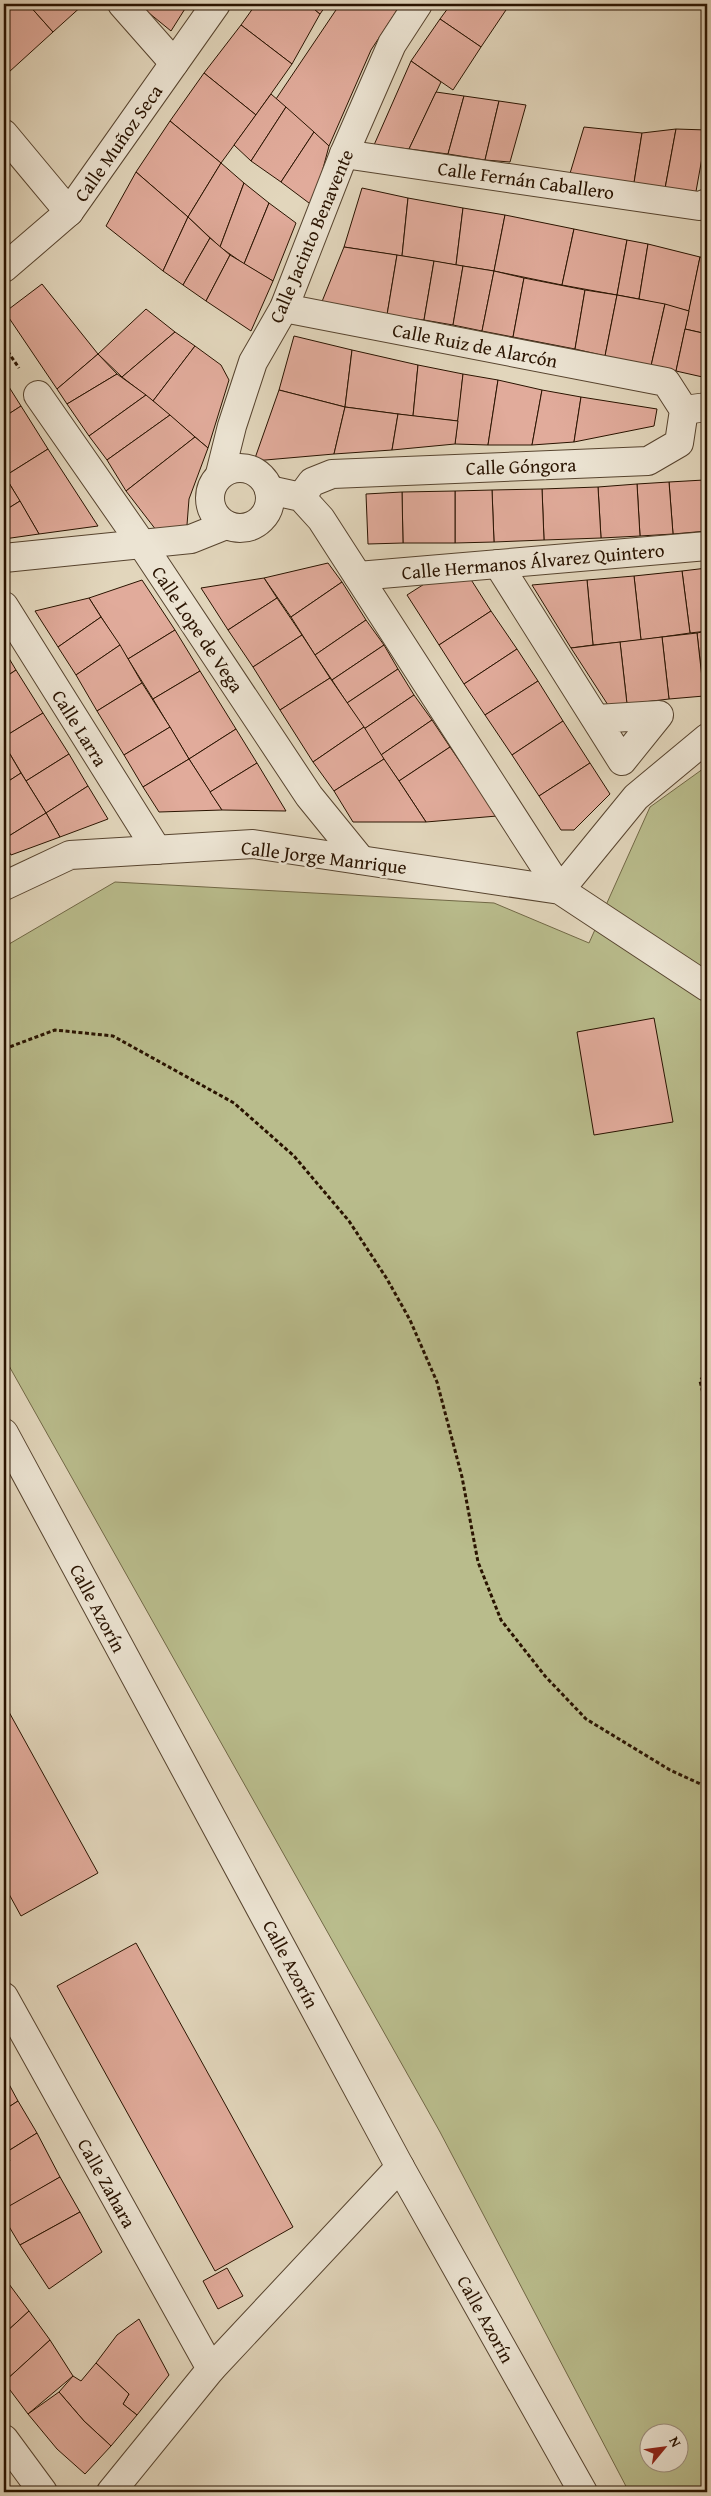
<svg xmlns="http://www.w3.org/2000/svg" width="711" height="2496" viewBox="0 0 711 2496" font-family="'Gentium Book Plus',serif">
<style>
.green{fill:#b9bc8c;stroke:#716846;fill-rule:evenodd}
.building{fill:#e1ab9b;stroke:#291300}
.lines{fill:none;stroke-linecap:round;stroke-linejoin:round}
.minor-casing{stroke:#57442f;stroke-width:30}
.path{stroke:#291300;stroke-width:3;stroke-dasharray:4 2.5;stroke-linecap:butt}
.minor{stroke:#ece4d3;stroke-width:28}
.labels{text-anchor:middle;stroke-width:5;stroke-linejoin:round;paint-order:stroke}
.street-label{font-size:19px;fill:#291300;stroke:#ece4d3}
</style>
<rect width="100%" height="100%" fill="#e2d6bc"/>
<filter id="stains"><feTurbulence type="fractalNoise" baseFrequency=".004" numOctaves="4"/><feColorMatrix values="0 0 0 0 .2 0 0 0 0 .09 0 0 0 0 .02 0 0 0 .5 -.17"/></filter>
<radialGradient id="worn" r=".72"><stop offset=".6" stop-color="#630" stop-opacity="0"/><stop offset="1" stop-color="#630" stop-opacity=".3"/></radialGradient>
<!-- green -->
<path class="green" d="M707,766v1726h-78l-189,-360 -436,-775v-410l111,-65 379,21 95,40 61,-136zM648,2434h30v30h-30z"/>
<!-- building -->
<g class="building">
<polygon points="11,4 28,4 53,32 9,72 4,66 4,10"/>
<polygon points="28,4 84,4 53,32"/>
<polygon points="138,4 188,4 171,31"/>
<polygon points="256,4 308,4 320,14 292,64 241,25"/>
<polygon points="308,4 327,4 320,14"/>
<polygon points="340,4 401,4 371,50 329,146 276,99"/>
<polygon points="451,4 510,4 481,47 440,19"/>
<polygon points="440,19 481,47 453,90 411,61"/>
<polygon points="241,25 292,64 256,115 204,73"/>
<polygon points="411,61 441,82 409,149 374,145"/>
<polygon points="204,73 256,115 221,163 170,121"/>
<polygon points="436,92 464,96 448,154 409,149"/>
<polygon points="271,94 286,107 251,161 234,145"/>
<polygon points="464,96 499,101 485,160 448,154"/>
<polygon points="499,101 526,105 510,162 485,160"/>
<polygon points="286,107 314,132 281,182 251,161"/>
<polygon points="170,121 221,163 188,217 136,172"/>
<polygon points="584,127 642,133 633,189 568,180"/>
<polygon points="676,129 664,194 633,189 642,133"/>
<polygon points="676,129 707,130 695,197 664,194"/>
<polygon points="314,132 329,146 313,206 281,182"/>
<polygon points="221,163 244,183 220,247 188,217"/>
<polygon points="136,172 188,217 163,271 106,226"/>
<polygon points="244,183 269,203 244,264 220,247"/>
<polygon points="362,188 408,198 402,256 344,247"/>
<polygon points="408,198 463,208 456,265 402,256"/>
<polygon points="269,203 296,223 273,281 244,264"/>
<polygon points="463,208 505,215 494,271 456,265"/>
<polygon points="505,215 574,229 562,285 494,271"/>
<polygon points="188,217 210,238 183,285 163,271"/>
<polygon points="574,229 627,240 617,295 562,285"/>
<polygon points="210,238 230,255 206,301 183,285"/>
<polygon points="627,240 648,244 639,299 617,295"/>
<polygon points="648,244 700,257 689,311 639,299"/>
<polygon points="344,247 397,255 387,315 321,304"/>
<polygon points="230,255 273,281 251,331 206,301"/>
<polygon points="397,255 434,261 424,320 387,315"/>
<polygon points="700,257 707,258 707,334 685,329"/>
<polygon points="434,261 463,266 453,325 424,320"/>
<polygon points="463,266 494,271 482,331 453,325"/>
<polygon points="494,271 524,278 513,337 482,331"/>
<polygon points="524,278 585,290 575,349 513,337"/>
<polygon points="42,284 98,354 57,389 5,312"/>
<polygon points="585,290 617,295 605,356 575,349"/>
<polygon points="617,295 665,304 651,366 605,356"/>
<polygon points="665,304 689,311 676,371 651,366"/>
<polygon points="146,309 175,332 122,377 98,354"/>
<polygon points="685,329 707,334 707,378 676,371"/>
<polygon points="175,332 195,346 153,401 122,377"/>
<polygon points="294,336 352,350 345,407 279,390"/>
<polygon points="195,346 221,365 229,380 208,448 153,401"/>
<polygon points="352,350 418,365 413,416 345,407"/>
<polygon points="98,354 117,374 67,404 57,389"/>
<polygon points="418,365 463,374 458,421 413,416"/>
<polygon points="117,374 146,395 89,436 67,404"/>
<polygon points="463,374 498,380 488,445 455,444"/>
<polygon points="4,379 21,406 4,417"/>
<polygon points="498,380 542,390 532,445 488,445"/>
<polygon points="279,390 345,407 334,454 254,461"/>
<polygon points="542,390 581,397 574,442 532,445"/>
<polygon points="146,395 170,415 107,460 89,436"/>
<polygon points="581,397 657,409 654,426 574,442"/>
<polygon points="21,406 48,449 5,476 4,417"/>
<polygon points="345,407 398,414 392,450 334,454"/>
<polygon points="398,414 458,421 455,444 392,450"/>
<polygon points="170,415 195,437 126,491 107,460"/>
<polygon points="195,437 208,448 189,499 187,525 163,539 126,491"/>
<polygon points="48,449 98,526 39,534 5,476"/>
<polygon points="4,475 20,501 4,511"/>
<polygon points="704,480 707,531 673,534 669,482"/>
<polygon points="669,482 673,534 640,536 637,484"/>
<polygon points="637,484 640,536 601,538 598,487"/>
<polygon points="598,487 601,538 544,540 542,489"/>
<polygon points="542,489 544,540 494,542 492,490"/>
<polygon points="492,490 494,542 455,543 455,491"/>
<polygon points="455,491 455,543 403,543 402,492"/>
<polygon points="402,492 403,543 368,544 366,494"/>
<polygon points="20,501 39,534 4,539 4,511"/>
<polygon points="328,563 342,582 291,617 264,578"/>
<polygon points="707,568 707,631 690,633 682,571"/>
<polygon points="682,571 690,633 641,640 634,576"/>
<polygon points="634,576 641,640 593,645 587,580"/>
<polygon points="264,578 277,598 228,630 201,588"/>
<polygon points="470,578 491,611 439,645 407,595 429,581"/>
<polygon points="142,580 175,630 128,659 89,598"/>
<polygon points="587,580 593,645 571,648 532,585"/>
<polygon points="342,582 366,620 315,655 291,617"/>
<polygon points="89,598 101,617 58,647 35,611"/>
<polygon points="277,598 302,635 253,667 228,630"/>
<polygon points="491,611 517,649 464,684 439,645"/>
<polygon points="101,617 120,645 76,675 58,647"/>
<polygon points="366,620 384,645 332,680 315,655"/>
<polygon points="175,630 200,671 153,699 128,659"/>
<polygon points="707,631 707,695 704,696 697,633"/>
<polygon points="697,633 704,696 669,699 662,637"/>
<polygon points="302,635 330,678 280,710 253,667"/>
<polygon points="662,637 669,699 627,704 620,642"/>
<polygon points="620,642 627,704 608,705 571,648"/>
<polygon points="120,645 142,683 97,711 76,675"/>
<polygon points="384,645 398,669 347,703 332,680"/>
<polygon points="517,649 538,681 485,715 464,684"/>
<polygon points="4,650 16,670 4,678"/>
<polygon points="398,669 414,695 364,729 347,703"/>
<polygon points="16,670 43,713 4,737 4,678"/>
<polygon points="200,671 236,729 189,759 153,699"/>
<polygon points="330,678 364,727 313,762 280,710"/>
<polygon points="538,681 563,721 512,755 485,715"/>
<polygon points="142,683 170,727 124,755 97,711"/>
<polygon points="414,695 432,720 381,755 364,729"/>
<polygon points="43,713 69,754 26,781 4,744 4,737"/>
<polygon points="432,720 450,747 399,781 381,755"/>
<polygon points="563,721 590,763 539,796 512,755"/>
<polygon points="170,727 189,759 143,787 124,755"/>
<polygon points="364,727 384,759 334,791 313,762"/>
<polygon points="236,729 257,763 210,792 189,759"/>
<polygon points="4,744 21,773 4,784"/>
<polygon points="450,747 497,816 426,822 399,781"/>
<polygon points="69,754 88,786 46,813 26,781"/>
<polygon points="189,759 222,810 159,812 143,787"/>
<polygon points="384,759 399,781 426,822 353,822 334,791"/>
<polygon points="257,763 286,811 222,810 210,792"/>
<polygon points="590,763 610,794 574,830 561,830 539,796"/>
<polygon points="21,773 46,813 4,839 4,784"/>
<polygon points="88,786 108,819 60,837 46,813"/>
<polygon points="46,813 60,837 11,855 4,843 4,839"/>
<polygon points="654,1018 673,1122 594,1135 577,1032"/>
<polygon points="4,1703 98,1873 21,1916 4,1885"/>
<polygon points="136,1943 293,2227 215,2271 57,1986"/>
<polygon points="4,2075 18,2101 4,2110"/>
<polygon points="18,2101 37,2133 5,2153 10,2161 4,2165 4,2110"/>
<polygon points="37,2133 60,2177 4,2210 4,2165 10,2161 5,2153"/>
<polygon points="60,2177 80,2212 20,2245 4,2218 4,2209"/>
<polygon points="80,2212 102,2252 49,2289 20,2245"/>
<polygon points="227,2268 243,2296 218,2309 203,2281"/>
<polygon points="9,2284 29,2311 4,2334 4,2288"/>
<polygon points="29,2311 50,2340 4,2382 4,2334"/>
<polygon points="139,2319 169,2375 137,2415 123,2404 129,2394 96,2363 117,2335"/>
<polygon points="50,2340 73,2376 28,2414 4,2382"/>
<polygon points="96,2363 129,2394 123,2404 137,2415 111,2446 84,2421 59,2392 73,2376 81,2381"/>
<polygon points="59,2392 84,2421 111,2446 85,2474 57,2449 28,2414"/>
</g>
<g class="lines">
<defs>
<g id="minor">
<polyline points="122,4 174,63"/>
<polyline points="4,134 69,212"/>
<polyline points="344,154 699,206 707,203"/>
<polyline points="4,268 69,212 216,4"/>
<polyline points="284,308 666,382 684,410 679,443 648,461 332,474 312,482 301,497"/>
<polyline points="38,395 141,543 309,796 361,860"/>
<polyline points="684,410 707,407"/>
<circle cx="240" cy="498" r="30"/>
<polyline points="220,474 232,426 253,362 284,308 344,154 392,44 418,4"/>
<polyline points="269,490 301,497 321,519 560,890 636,797 707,738"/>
<polyline points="4,558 191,539 226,525"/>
<polyline points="498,564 622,761 659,715 597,719"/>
<polyline points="358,576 707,546"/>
<polyline points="4,606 157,850"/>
<polyline points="4,886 70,855 253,844 560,890 707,987"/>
<polyline points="4,1433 400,2167 583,2492"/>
<polyline points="4,1997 211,2369"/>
<polyline points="4,2439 43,2492"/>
<polyline points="111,2492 211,2369 400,2167"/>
</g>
</defs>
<!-- minor casing -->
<use href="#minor" class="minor-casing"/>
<!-- path -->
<g class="path">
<polyline points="4,346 19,368"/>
<polyline points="4,1049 55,1030 113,1036 234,1103 294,1156 349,1221 387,1279 410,1320 437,1382 462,1477 478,1562 501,1620 545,1676 586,1719 670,1770 707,1787"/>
<polyline points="707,1371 700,1381 707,1410"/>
</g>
<!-- minor -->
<use href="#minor" class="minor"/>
</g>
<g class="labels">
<!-- street labels -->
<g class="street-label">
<text transform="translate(118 143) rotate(-55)" y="7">Calle Muñoz Seca</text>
<text transform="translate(526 180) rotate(8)" y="7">Calle Fernán Caballero</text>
<text transform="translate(311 236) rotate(-67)" y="7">Calle Jacinto Benavente</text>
<text transform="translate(475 345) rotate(11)" y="7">Calle Ruiz de Alarcón</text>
<text transform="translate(521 466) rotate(-2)" y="7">Calle Góngora</text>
<text transform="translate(533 561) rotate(-5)" y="7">Calle Hermanos Álvarez Quintero</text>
<text transform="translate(198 629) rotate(56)" y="7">Calle Lope de Vega</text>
<text transform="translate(80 728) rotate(58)" y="7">Calle Larra</text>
<text transform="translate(324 857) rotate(7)" y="7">Calle Jorge Manrique</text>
<text transform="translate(98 1608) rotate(62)" y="7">Calle Azorín</text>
<text transform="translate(291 1964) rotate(62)" y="7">Calle Azorín</text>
<text transform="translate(107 2183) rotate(61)" y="7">Calle Zahara</text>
<text transform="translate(486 2319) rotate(61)" y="7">Calle Azorín</text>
</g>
</g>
<!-- margin -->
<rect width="711" height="2496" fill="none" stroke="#e2d6bc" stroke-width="20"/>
<rect x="5" y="5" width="701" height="2486" fill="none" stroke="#291300" stroke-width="2.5"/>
<rect x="10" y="10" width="691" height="2476" fill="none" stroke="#291300"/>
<!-- north arrow -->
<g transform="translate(664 2448) rotate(61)"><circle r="24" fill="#ece4d3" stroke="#9e907f"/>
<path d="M0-4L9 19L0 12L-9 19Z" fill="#8f2418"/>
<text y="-8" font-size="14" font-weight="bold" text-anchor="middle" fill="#291300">N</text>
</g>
<rect width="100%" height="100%" filter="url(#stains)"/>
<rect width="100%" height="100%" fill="url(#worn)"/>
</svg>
